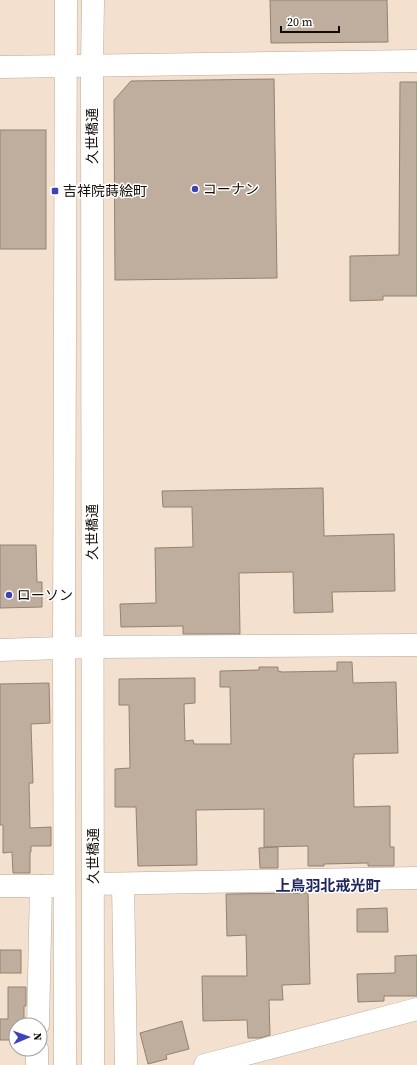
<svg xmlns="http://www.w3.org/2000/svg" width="417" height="1065" viewBox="0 0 417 1065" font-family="'Source Serif 4','Noto Sans JP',serif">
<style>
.building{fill:#bfad9d;stroke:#938272}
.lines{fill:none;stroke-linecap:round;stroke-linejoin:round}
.minor-casing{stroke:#bdab9b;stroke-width:23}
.minor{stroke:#fff;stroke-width:22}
.poi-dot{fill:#3d43b7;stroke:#fff;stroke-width:1.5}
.labels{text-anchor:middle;stroke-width:3;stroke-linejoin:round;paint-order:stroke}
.street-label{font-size:14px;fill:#120b06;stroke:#fff}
.poi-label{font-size:14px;fill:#120b06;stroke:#fff;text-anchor:start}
.neighbourhood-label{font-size:15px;font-weight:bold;fill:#20265e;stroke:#fff}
</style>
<rect width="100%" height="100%" fill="#f3e0cf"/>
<!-- building -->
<g class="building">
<polygon points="270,0 387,0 388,42 271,43"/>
<polygon points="274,79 277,278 115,280 114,100 131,81"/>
<polygon points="400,82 417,82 417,296 383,296 383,300 350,301 350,256 399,255"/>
<rect x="0" y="130" width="46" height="119"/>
<polygon points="323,488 324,536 394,534 395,591 332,592 333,612 294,613 293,572 239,573 240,634 183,634 183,626 121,627 120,604 156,603 155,548 193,547 192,507 163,507 162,491"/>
<polygon points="0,545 36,545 37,582 42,582 42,607 0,608"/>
<polygon points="337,662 352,662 353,683 396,682 398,753 354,754 354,758 353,758 354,807 390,806 390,847 394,847 394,866 368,866 368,863 324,864 324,866 308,866 308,846 264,847 264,809 196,810 197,865 138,866 136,807 115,807 115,769 130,768 129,705 119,705 119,679 195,678 195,703 184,704 185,741 193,740 194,744 231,744 230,687 220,687 220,671 259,670 259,667 278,667 278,671 282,672 337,671"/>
<polygon points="49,683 50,723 31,724 33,783 29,783 30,828 51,827 51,846 31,846 31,852 30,852 30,873 13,873 12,852 3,853 3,825 0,825 0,684"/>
<polygon points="278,847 278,868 260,868 259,848"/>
<polygon points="308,893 310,984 282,985 283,1000 269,1000 270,1035 260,1038 248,1038 247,1020 203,1021 202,976 247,976 246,935 227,936 226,894"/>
<polygon points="387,908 388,932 357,932 357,909"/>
<rect x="0" y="950" width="21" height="23"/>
<polygon points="417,955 417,996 384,996 384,1001 358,1002 357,974 395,973 395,956"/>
<polygon points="8,987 26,987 26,1006 24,1006 24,1025 16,1025 16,1040 0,1040 0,1019 8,1019"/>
<polygon points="182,1021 189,1049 166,1055 167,1059 148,1064 140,1033"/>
</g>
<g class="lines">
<defs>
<g id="minor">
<polyline points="0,67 417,61"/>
<polyline points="0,650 92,647 417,645"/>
<polyline points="93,884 417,878"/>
<polyline points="123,884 126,1065"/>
<polyline points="0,886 55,886"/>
<polyline points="38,1025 41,886"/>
<polyline points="37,1065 37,1049"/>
<polyline points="65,1065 64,648 66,0"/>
<polyline points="93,1065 92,65 93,0"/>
<polyline points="205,1065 417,1009"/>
</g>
</defs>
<!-- minor casing -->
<use href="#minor" class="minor-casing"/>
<!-- minor -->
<use href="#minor" class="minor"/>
</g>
<!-- markers -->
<g class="poi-dot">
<circle cx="195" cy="189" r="4"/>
<rect x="51" y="187" width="8" height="8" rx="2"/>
<circle cx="9" cy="595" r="4"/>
</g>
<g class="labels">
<!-- street labels -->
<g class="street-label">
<text transform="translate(92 136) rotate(-90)" y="5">久世橋通</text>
<text transform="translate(92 532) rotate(-90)" y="5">久世橋通</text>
<text transform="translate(93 856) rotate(-90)" y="5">久世橋通</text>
</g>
<!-- poi labels -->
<g class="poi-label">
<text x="203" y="194">コーナン</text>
<text x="63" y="196">吉祥院蒔絵町</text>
<text x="17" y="600">ローソン</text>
</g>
<!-- neighbourhood labels -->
<g class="neighbourhood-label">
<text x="328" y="891">上鳥羽北戒光町</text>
</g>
</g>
<!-- north arrow -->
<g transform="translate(28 1037) rotate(88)"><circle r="19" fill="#ffffff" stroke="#a09d9b"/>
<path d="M0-3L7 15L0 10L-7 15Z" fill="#3d43b7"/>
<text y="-6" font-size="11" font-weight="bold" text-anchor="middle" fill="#120b06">N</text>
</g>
<!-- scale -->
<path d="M281 26v6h58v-6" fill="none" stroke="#120b06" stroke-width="2"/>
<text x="287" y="26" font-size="12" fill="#120b06" stroke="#ffffff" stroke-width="3" paint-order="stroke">20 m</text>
</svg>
